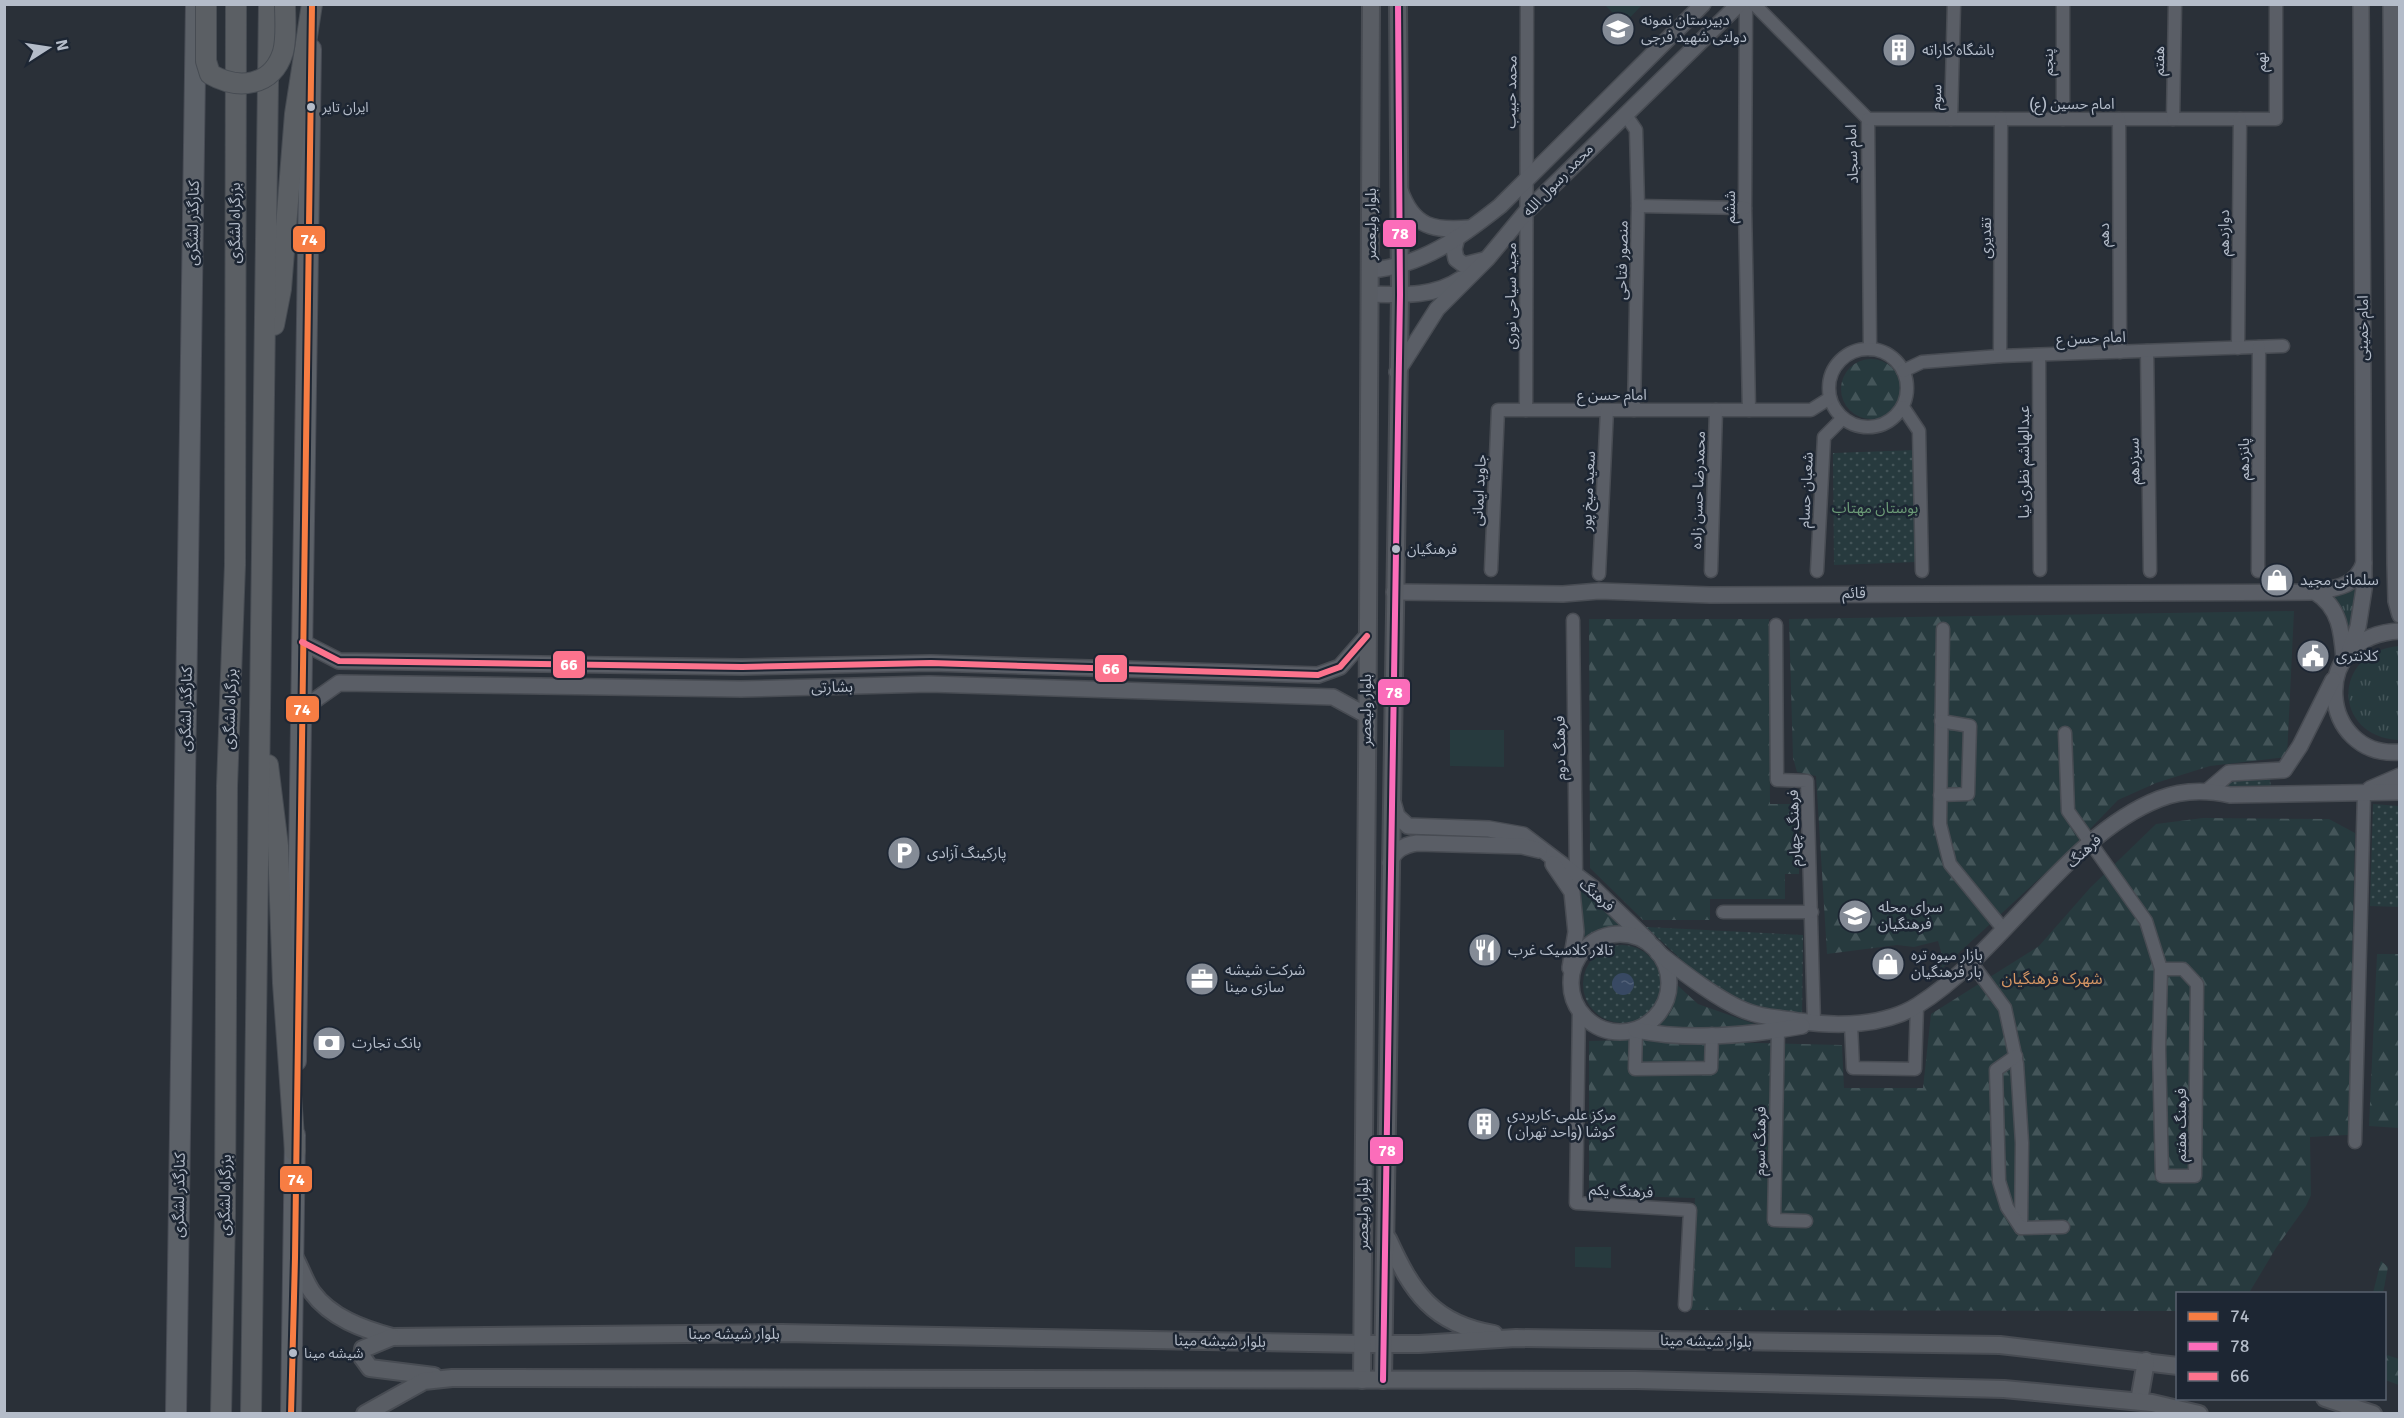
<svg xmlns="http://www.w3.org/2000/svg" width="2404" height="1418" viewBox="0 0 2404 1418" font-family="Signika,'Noto Sans Arabic',sans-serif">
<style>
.grass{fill:url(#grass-tufts)}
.forest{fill:url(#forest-firs)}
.park{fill:url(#park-dots)}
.pitch{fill:#273a3e}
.water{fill:url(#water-ripples)}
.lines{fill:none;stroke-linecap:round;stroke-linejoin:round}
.minor-casing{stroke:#484c53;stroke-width:15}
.tertiary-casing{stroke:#484c53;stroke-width:18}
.secondary-casing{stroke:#484c53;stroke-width:20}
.primary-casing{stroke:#484c55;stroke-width:22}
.trunk-casing{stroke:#474c53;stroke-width:22}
.minor{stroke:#5a5e66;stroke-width:12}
.tertiary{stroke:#5a5e66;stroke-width:15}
.secondary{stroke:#595d64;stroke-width:16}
.primary{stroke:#5c6168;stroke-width:20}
.trunk{stroke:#5b5f64;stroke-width:20}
.trunk-bridge-casing{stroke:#474c53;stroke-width:22;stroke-linecap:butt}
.trunk-bridge{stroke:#5b5f64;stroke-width:20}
.bus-1-casing{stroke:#1d2633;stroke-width:10}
.bus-2-casing{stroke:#1d2633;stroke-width:10}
.bus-3-casing{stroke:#1d2633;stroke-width:10}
.bus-1{stroke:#f77d43;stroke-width:6}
.bus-2{stroke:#fb6dba;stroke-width:6}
.bus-3{stroke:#fc738d;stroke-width:6}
.bus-dot{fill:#b4bcc9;stroke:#1d2633;stroke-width:2}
.labels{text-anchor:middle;stroke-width:5;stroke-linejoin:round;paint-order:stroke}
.bus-label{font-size:14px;fill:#b4bcc9;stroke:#1d2633;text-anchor:start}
.poi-label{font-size:15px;fill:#b4bcc9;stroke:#1d2633;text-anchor:start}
.street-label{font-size:15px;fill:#b4bcc9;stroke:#1d2633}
.park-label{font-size:15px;fill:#6b9a76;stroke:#1d2633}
.neighbourhood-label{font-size:16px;fill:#d59563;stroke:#1d2633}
.line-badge{stroke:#1d2633;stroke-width:2}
.badge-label{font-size:16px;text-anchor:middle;font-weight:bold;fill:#fff}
</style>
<defs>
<pattern id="grass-tufts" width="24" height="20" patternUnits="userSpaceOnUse" patternTransform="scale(1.5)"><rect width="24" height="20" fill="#273a3e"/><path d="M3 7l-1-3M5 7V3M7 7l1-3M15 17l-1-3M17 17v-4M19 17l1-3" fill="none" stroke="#445559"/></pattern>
<pattern id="forest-firs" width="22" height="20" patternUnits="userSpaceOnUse" patternTransform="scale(1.5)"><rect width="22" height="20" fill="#273a3e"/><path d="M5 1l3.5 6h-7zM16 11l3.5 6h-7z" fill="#445559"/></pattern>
<pattern id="park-dots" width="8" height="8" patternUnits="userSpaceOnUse" patternTransform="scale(1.5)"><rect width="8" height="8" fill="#273a3e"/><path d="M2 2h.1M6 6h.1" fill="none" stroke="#445559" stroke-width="1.8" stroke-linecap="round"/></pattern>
<pattern id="water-ripples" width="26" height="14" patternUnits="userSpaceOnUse" patternTransform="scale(1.5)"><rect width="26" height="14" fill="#384963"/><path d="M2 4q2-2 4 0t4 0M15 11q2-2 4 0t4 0" fill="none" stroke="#526178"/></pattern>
</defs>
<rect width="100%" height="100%" fill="#2a3038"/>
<!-- grass -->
<g class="grass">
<polygon points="2358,584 2354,616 2348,634 2343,612 2333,596 2354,589"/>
<path d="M2399,646v94c-67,-3 -68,-88 0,-94z"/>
</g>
<!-- forest -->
<g class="forest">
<circle cx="1871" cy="389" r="30"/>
<polygon points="2294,611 2287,757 2210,766 2156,783 2118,800 2066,854 1937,973 1944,962 1938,941 1914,947 1897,945 1827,954 1816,776 1797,772 1793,758 1789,619"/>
<polygon points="1589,619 1769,619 1770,804 1799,804 1799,874 1785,874 1785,899 1710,899 1710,920 1643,920 1590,868"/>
<polygon points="2203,818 2329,819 2355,833 2348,1135 2310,1137 2311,1195 2306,1206 2276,1248 2249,1293 2178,1294 2177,1311 1688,1310 1695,1198 1589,1195 1589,1041 1704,1038 1708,1042 1842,1045 1844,1088 1923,1088 1931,1014 2039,946 2090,888 2156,824"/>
<path d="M1574,880l50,50c-15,-6 -28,3 -39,12l-6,-46z"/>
<polygon points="2377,954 2399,954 2399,1128 2369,1126"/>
<path d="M1675,983l23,21 68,24h-113c13,-14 26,-24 22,-45z"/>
<polygon points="2381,1261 2388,1267 2383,1293 2373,1293"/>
<polygon points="2384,1354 2399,1359 2399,1385 2385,1380"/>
</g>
<!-- park -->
<g class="park">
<polygon points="1916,450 1917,562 1834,565 1833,453"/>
<polygon points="2273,776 2270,780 2271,787 2220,789 2229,782"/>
<polygon points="2373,804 2399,806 2399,907 2370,906"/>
<polygon points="1646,927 1803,935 1802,1018 1747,1004 1696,973"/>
<circle cx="1622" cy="984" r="39"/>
</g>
<!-- pitch -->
<g class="pitch">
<polygon points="1642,5 1624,24 1605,5 1642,4"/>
<polygon points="1450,730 1504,730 1504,767 1450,766"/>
<polygon points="1575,1247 1611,1247 1611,1268 1575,1267"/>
</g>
<!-- water -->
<circle class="water" cx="1623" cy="984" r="11"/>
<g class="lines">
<defs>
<g id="minor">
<polyline points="1746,4 1745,208 1749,410"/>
<polyline points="1754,4 1868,119 1870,349"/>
<polyline points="2063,4 2063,119"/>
<polyline points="1625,114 1636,130 1638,206 1634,410"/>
<polyline points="1868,119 2276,119 2276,4"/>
<polyline points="1951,119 1954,4"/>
<polyline points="2119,119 2120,352"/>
<polyline points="2173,119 2175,4"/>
<polyline points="1638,206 1745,208"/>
<polyline points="2238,348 2240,119"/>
<circle cx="1868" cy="388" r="39"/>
<polyline points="2147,351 2150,571"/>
<polyline points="2039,355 2040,570"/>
<polyline points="2000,356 2001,119"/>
<polyline points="1903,371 1922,362 2000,356 2283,346"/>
<polyline points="1903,407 1919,431 1922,571"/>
<polyline points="1526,410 1527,4"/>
<polyline points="1491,570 1498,410 1811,410 1830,398"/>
<polyline points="1711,571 1716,410"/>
<polyline points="1817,571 1824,437 1843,418"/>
<polyline points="2258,571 2259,347"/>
<polyline points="1599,574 1607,410"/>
<polyline points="1573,620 1576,876"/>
<polyline points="1776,625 1777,780 1807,781 1814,1023"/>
<polyline points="1943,629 1940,824 1950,864 2004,930"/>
<polyline points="2065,733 2068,811 2146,921 2161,969 2159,1049 2162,1176 2195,1176 2197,984 2183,969 2161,969"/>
<polyline points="1940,795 1968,794 1970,726 1941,721"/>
<polyline points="1723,912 1812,912"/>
<polyline points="1971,962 2005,1008 2017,1064 2022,1143 2021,1228"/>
<polyline points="1579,1009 1576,1203 1690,1210 1685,1305"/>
<polyline points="1851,1025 1853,1068 1915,1069 1917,1006"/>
<polyline points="1636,1030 1635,1069 1711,1068 1712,1034"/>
<polyline points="1778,1030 1774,1220 1806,1221"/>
<polyline points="2016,1056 1996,1070 1999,1181 2007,1207 2021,1228 2063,1227"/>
<polyline points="2355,1142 2364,792"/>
</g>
<g id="tertiary">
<polyline points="2391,4 2395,564 2396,601 2400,615"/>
<path d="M1400,190c13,38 34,41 70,38"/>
<polyline points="1457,237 1454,249 1456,259 1464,265 1484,260"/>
<path d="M1371,270c51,-4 90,-33 129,-64l203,-202"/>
<path d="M1372,294c30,1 63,3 89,-15"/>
<polyline points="1397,372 1437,309 1487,259 1525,213 1739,4"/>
<path d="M1394,592l169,2 36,-3 111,4 605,-3c23,-4 41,-6 49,-29"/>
<path d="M2315,592c25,15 27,41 29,67"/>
<path d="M2400,631c-94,4 -80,128 0,121"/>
<polyline points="302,642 339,661 742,667 931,663 1318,675 1340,667 1367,636"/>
<polyline points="2350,649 2358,627 2364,589 2361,4"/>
<polyline points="301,710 339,683 741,689 929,684 1333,697 1366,715"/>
<polyline points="2370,789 2400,776"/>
<polyline points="2208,791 2229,773 2284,770 2300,746 2333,680"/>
<polyline points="1393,802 1397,816 1408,826 1489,829 1523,835 1593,888 1648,941"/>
<path d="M1390,863c4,-13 14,-18 27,-20l105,3 17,4"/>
<polyline points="1553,864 1572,892 1576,932 1570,968"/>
<circle cx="1620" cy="983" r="49"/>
<path d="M1658,953c23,18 64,50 91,59 15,6 34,6 50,9 38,6 86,5 119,-16 85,-53 149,-170 241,-206 23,-9 48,-9 71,-4l170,-3"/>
<path d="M1636,1030c51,11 115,5 166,-4"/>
</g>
<g id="secondary">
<path d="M1388,1239c24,53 45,85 106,95"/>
<path d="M295,1258c6,11 10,24 17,34 19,26 51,37 80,45l390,-4 580,11h57l97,-6 484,7 178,21"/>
<polyline points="392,1337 363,1349 362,1357 370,1368 434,1376"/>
<path d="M1362,1380c3,-459 9,-917 9,-1376"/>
<polyline points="1383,1380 1400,295 1398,4"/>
<polyline points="2325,1398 2373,1414"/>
<polyline points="2139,1401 2146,1361"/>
<polyline points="365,1414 424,1381 452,1378 1636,1380 2004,1389 2152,1403 2199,1414"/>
</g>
<g id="primary">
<polyline points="296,1061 311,49"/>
<polyline points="176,1414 196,4"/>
<polyline points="291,1414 295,1135"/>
</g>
<g id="trunk">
<polyline points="274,325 281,289 295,114 312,4"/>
<polyline points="268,765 278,846 283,983 295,1151"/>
<polyline points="221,1414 225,1213 227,786 235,565 236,4"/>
<polyline points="251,1414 269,4"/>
</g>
</defs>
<!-- minor casing -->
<use href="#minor" class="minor-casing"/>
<!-- tertiary casing -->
<use href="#tertiary" class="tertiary-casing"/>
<!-- secondary casing -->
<use href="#secondary" class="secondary-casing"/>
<!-- primary casing -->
<use href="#primary" class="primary-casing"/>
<!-- trunk casing -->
<use href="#trunk" class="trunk-casing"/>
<!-- minor -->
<use href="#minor" class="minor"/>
<!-- tertiary -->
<use href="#tertiary" class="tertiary"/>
<!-- secondary -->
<use href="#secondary" class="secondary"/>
<!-- primary -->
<use href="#primary" class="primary"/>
<!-- trunk -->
<use href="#trunk" class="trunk"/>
<defs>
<path id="trunk-bridge" d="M206,4v57l4,13c28,16 62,13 73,-22 4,-14 2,-33 2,-48"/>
</defs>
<!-- trunk-bridge casing -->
<use href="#trunk-bridge" class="trunk-bridge-casing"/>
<!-- trunk-bridge -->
<use href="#trunk-bridge" class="trunk-bridge"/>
<defs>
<polyline id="bus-1" points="291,1414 295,1258 312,4"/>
<polyline id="bus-2" points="1383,1380 1400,295 1398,4"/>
<polyline id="bus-3" points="302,642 339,661 742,667 931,663 1318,675 1340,667 1367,636"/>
</defs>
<!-- bus-1 casing -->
<use href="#bus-1" class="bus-1-casing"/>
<!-- bus-2 casing -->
<use href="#bus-2" class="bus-2-casing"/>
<!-- bus-3 casing -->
<use href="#bus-3" class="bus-3-casing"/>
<!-- bus-1 -->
<use href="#bus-1" class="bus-1"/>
<!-- bus-2 -->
<use href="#bus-2" class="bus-2"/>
<!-- bus-3 -->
<use href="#bus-3" class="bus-3"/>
</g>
<!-- icons -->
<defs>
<symbol id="school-disc" viewBox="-11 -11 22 22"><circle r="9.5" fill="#848b96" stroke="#1d2633"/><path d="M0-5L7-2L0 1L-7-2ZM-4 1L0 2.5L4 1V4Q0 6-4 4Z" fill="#fff"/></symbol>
<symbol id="building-disc" viewBox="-11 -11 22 22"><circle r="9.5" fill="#848b96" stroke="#1d2633"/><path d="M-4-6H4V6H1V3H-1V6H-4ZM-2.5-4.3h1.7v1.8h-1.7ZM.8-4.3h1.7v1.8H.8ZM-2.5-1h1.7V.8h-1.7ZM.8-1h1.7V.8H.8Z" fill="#fff"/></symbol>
<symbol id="shop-disc" viewBox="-11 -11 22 22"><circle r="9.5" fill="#848b96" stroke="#1d2633"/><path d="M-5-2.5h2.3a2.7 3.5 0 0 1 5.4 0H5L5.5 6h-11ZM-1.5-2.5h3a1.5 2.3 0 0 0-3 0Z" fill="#fff"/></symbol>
<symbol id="civic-disc" viewBox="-11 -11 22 22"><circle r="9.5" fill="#848b96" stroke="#1d2633"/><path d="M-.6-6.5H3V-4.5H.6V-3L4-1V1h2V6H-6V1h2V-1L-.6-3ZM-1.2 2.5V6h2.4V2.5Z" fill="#fff"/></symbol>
<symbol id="parking-disc" viewBox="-11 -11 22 22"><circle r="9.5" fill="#848b96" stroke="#1d2633"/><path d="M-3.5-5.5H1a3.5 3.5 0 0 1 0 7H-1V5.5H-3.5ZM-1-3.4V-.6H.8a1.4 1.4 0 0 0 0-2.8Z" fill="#fff"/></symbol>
<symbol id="restaurant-disc" viewBox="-11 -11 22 22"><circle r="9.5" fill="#848b96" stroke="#1d2633"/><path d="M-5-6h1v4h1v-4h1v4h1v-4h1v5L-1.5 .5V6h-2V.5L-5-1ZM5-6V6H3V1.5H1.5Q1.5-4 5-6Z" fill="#fff"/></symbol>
<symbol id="office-disc" viewBox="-11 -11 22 22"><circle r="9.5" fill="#848b96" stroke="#1d2633"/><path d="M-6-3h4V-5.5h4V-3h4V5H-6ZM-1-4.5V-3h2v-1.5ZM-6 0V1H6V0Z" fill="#fff"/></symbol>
<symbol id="bank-disc" viewBox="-11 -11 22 22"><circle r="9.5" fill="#848b96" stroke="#1d2633"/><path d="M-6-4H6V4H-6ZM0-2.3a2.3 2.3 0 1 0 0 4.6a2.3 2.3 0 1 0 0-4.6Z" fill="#fff"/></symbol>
</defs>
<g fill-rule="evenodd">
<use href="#school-disc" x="1599" y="10" width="38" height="38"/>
<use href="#building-disc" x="1880" y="31" width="38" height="38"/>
<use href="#shop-disc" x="2258" y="561" width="38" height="38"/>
<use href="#civic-disc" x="2294" y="637" width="38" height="38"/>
<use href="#parking-disc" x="885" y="834" width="38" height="38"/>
<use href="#school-disc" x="1836" y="897" width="38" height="38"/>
<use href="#restaurant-disc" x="1466" y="931" width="38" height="38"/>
<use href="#shop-disc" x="1869" y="945" width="38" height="38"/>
<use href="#office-disc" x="1183" y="960" width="38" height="38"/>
<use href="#bank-disc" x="310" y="1024" width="38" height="38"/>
<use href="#building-disc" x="1465" y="1105" width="38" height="38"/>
</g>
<!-- markers -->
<g class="bus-dot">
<circle cx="311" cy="107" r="5"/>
<circle cx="1396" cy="549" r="5"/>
<circle cx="293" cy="1353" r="5"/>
</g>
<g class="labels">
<!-- bus labels -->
<g class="bus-label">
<text x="322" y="112">ایران تایر</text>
<text x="1407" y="554">فرهنگیان</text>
<text x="304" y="1358">شیشه مینا</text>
</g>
<!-- poi labels -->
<g class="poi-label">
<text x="1641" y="25">دبیرستان نمونه<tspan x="1641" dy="17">دولتی شهید فرجی</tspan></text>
<text x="1922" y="55">باشگاه کاراته</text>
<text x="2300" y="585">سلمانی مجید</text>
<text x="2336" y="661">کلانتری</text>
<text x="927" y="858">پارکینگ آزادی</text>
<text x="1878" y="912">سرای محله<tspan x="1878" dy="17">فرهنگیان</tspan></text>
<text x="1508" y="955">تالار کلاسیک غرب</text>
<text x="1911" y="960">بازار میوه تره<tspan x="1911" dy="17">بار فرهنگیان</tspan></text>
<text x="1225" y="975">شرکت شیشه<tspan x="1225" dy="17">سازی مینا</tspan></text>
<text x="352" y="1048">بانک تجارت</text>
<text x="1507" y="1120">مرکز علمی-کاربردی<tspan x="1507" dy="17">کوشا (واحد تهران )</tspan></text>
</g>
<!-- street labels -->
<g class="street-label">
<text transform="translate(2159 61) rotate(-89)" y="5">هفتم</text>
<text transform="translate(2048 62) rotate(-90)" y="5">پنجم</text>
<text transform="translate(2261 62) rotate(-90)" y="5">نهم</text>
<text transform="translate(1511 92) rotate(-89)" y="5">محمد حبیب</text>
<text transform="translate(1936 97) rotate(-88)" y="5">سوم</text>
<text x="2072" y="109">امام حسین (ع)</text>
<text transform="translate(1852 154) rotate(-92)" y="5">امام سجاد</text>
<text transform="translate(1558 180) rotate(-46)" y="5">محمد رسول الله</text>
<text transform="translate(1730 207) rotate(-90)" y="5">ششم</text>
<text transform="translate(193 223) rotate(-89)" y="5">کنارگذر لشگری</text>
<text transform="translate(235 223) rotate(-90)" y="5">بزرگراه لشگری</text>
<text transform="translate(1371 224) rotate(-90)" y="5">بلوار ولیعصر</text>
<text transform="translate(2224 233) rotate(-90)" y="5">دوازدهم</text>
<text transform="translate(2104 235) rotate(-90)" y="5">دهم</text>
<text transform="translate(1986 238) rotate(-90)" y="5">تقدیری</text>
<text transform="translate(1622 260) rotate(-89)" y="5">منصور فتاحی</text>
<text transform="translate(1511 296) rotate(-90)" y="5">مجید سیاحی نوری</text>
<text transform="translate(2363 328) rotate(-90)" y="5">امام خمینی</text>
<text transform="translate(2091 338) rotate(-2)" y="5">امام حسن ع</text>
<text x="1612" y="400">امام حسن ع</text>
<text transform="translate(2244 459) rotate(-90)" y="5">پانزدهم</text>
<text transform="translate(2134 461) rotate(-91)" y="5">سیزدهم</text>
<text transform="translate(2024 462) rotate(-90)" y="5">عبدالهاشم نظری نیا</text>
<text transform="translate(1479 490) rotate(-87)" y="5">جاوید ایمانی</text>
<text transform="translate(1698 490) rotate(-88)" y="5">محمدرضا حسن زاده</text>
<text transform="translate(1806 490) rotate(-87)" y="5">شعبان حسام</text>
<text transform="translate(1588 491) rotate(-87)" y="5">سعید میخ پور</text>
<text x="1854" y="598">قائم</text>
<text transform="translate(832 687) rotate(-1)" y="5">بشارتی</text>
<text transform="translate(186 709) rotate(-89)" y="5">کنارگذر لشگری</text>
<text transform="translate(230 709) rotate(-88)" y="5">بزرگراه لشگری</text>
<text transform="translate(1366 710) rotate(-90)" y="5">بلوار ولیعصر</text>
<text transform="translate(1560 748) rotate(-91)" y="5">فرهنگ دوم</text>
<text transform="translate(1794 828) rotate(-92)" y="5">فرهنگ چهارم</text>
<text transform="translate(2084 851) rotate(-43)" y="5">فرهنگ</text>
<text transform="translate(1597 895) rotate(41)" y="5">فرهنگ</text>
<text transform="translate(2181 1125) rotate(-90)" y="5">فرهنگ هفتم</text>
<text transform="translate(1760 1141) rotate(-89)" y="5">فرهنگ سوم</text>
<text transform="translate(1621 1191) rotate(3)" y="5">فرهنگ یکم</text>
<text transform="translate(179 1195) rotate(-89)" y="5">کنارگذر لشگری</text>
<text transform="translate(225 1195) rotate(-89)" y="5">بزرگراه لشگری</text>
<text transform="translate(1363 1214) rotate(-90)" y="5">بلوار ولیعصر</text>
<text x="734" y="1339">بلوار شیشه مینا</text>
<text transform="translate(1220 1341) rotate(1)" y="5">بلوار شیشه مینا</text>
<text transform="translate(1706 1341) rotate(1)" y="5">بلوار شیشه مینا</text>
</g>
<!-- park labels -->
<g class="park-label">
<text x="1875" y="513">بوستان مهتاب</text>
</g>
<!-- neighbourhood labels -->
<g class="neighbourhood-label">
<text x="2052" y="984">شهرک فرهنگیان</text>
</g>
</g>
<g class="line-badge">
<rect x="1382" y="219" width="35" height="29" rx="6" fill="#fb6dba"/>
<rect x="292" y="225" width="34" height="28" rx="6" fill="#f77d43"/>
<rect x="552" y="650" width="34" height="29" rx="6" fill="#fc738d"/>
<rect x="1094" y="654" width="34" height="29" rx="6" fill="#fc738d"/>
<rect x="1377" y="678" width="34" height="28" rx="6" fill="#fb6dba"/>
<rect x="285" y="695" width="35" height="28" rx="6" fill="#f77d43"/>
<rect x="1369" y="1136" width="35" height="29" rx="6" fill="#fb6dba"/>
<rect x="279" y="1165" width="34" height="28" rx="6" fill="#f77d43"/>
</g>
<g class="badge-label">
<text x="1400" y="239">78</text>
<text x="309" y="245">74</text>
<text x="569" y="670">66</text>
<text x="1111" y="674">66</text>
<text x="1394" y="698">78</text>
<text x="302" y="715">74</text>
<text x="1387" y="1156">78</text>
<text x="296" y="1185">74</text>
</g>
<!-- border -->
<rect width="2404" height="1418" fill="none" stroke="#b4bcc9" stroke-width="12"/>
<!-- legend -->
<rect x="2176" y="1292" width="210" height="108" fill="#1d2633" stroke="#59626f" stroke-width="1.5"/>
<rect x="2188" y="1312" width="30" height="9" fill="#f77d43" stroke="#59626f" stroke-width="1.5"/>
<text x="2230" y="1322" font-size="18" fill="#b4bcc9">74</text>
<rect x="2188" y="1342" width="30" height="9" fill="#fb6dba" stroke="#59626f" stroke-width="1.5"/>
<text x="2230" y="1352" font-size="18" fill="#b4bcc9">78</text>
<rect x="2188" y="1372" width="30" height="9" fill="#fc738d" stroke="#59626f" stroke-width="1.5"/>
<text x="2230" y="1382" font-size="18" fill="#b4bcc9">66</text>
<!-- north arrow -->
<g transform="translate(48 48) rotate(78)" stroke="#1d2633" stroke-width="4.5" paint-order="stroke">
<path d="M0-4.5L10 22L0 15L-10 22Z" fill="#b4bcc9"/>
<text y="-9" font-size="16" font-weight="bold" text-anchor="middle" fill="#b4bcc9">N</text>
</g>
</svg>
